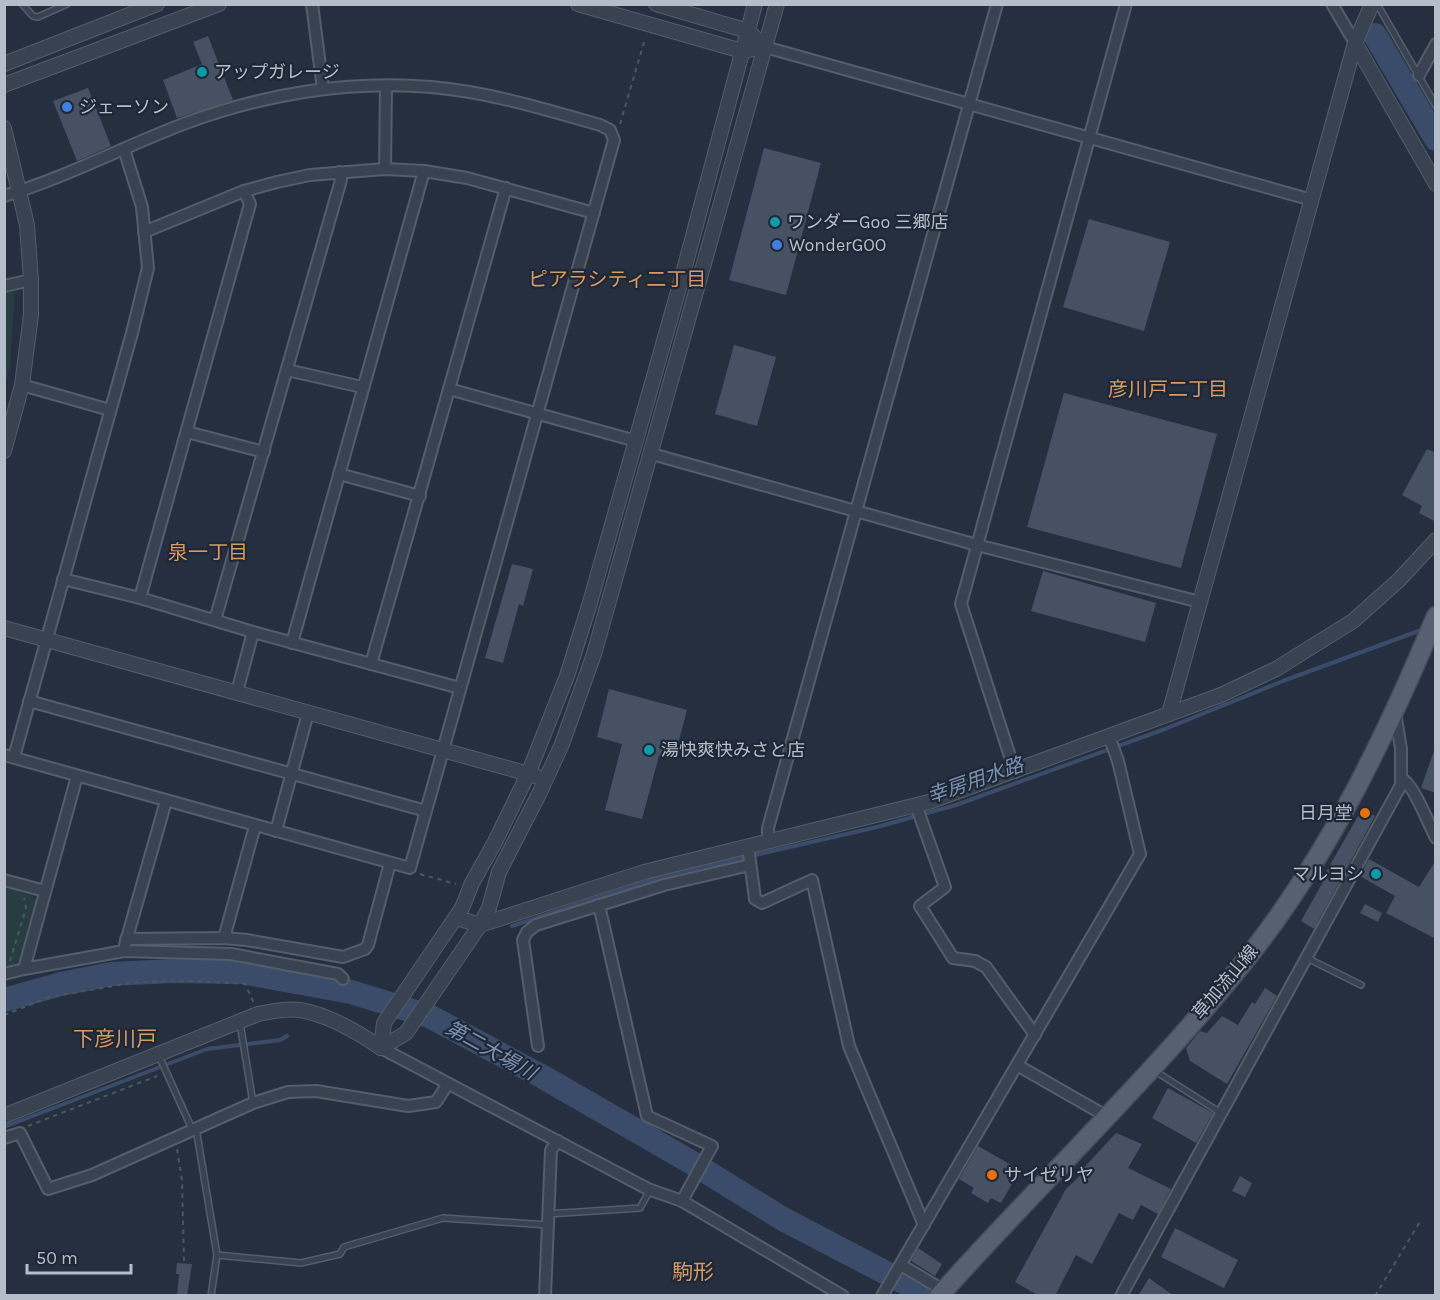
<svg xmlns="http://www.w3.org/2000/svg" width="1440" height="1300" viewBox="0 0 1440 1300" font-family="Karla,'Noto Sans JP',sans-serif">
<style>
.green{fill:#273d41}
.lines{fill:none;stroke-linecap:round;stroke-linejoin:round}
.stream{stroke:#3a4c69;stroke-width:4}
.river{stroke:#3a4c69;stroke-width:24}
.building{fill:#465164}
.service-casing{stroke:#545d6a;stroke-width:8}
.minor-casing{stroke:#545d6a;stroke-width:14}
.tertiary-casing{stroke:#545d6a;stroke-width:16}
.primary-casing{stroke:#434b59;stroke-width:21}
.path{stroke:#455a5e;stroke-width:2;stroke-dasharray:4.5 4.5;stroke-linecap:butt}
.service{stroke:#394250;stroke-width:5}
.minor{stroke:#394250;stroke-width:10}
.tertiary{stroke:#394250;stroke-width:14}
.primary{stroke:#576070;stroke-width:18}
.culture-dot{fill:#0f9aa8;stroke:#1e2735;stroke-width:2}
.shop-dot{fill:#3f7fe0;stroke:#1e2735;stroke-width:2}
.food-dot{fill:#e8710a;stroke:#1e2735;stroke-width:2}
.labels{text-anchor:middle;stroke-width:4.5;stroke-linejoin:round;paint-order:stroke}
.poi-label{font-size:18px;fill:#b6bdca;stroke:#1e2735;text-anchor:start}
.street-label{font-size:18px;fill:#b6bdca;stroke:#1e2735}
.neighbourhood-label{font-size:20px;fill:#d69a65;stroke:#1e2735}
.water-label{font-size:20px;font-style:italic;fill:#7c91b2;stroke:#1e2735}
.quarter-label{font-size:21px;fill:#d69a65;stroke:#1e2735}
</style>
<rect width="100%" height="100%" fill="#252f40"/>
<!-- green -->
<g class="green">
<polygon points="15,291 10,366 5,386 5,293"/>
<polygon points="5,887 32,895 37,902 19,960 13,965 5,968"/>
</g>
<g class="lines">
<!-- stream -->
<g class="stream">
<polyline points="512,926 659,877 877,827 956,805 1165,729 1283,681 1424,629"/>
<polyline points="4,1127 207,1049 280,1040 287,1036"/>
</g>
<!-- river -->
<g class="river">
<polyline points="1375,35 1436,139"/>
<polyline points="4,1000 61,984 111,974 173,971 242,972 351,992 429,1016 543,1077 689,1161 783,1219 930,1296"/>
</g>
</g>
<!-- building -->
<g class="building">
<polygon points="208,36 233,100 177,118 163,80 202,64 193,42"/>
<polygon points="88,88 111,146 77,161 53,101"/>
<polygon points="764,148 821,163 786,295 729,280"/>
<polygon points="1089,219 1170,242 1144,331 1063,307"/>
<polygon points="734,345 776,357 757,426 715,414"/>
<polygon points="1064,393 1217,434 1181,568 1027,527"/>
<polygon points="1427,449 1436,453 1436,522 1419,513 1422,506 1402,495"/>
<polygon points="512,564 533,569 523,606 519,604 503,663 485,658"/>
<polygon points="1043,571 1156,603 1145,642 1031,611"/>
<polygon points="609,689 687,710 674,759 659,756 642,819 605,810 622,744 597,737"/>
<polygon points="1434,751 1436,751 1436,793 1421,788"/>
<polygon points="1362,809 1375,816 1314,929 1301,921 1324,880 1322,879"/>
<polygon points="1369,859 1419,887 1436,860 1436,939 1386,913 1395,896 1360,876"/>
<polygon points="1365,904 1382,913 1378,922 1360,913"/>
<polygon points="1265,988 1277,996 1227,1084 1190,1061 1186,1048 1200,1031 1207,1033 1222,1016 1238,1025 1252,1002 1255,1004"/>
<polygon points="1168,1088 1213,1113 1196,1143 1152,1118"/>
<polygon points="1116,1133 1142,1144 1128,1168 1171,1189 1158,1214 1141,1205 1133,1220 1119,1213 1092,1264 1076,1255 1055,1296 1039,1296 1015,1282 1066,1189 1081,1175 1079,1173"/>
<polygon points="978,1146 1020,1170 1001,1203 991,1198 988,1203 971,1193 974,1188 959,1179"/>
<polygon points="1240,1176 1252,1183 1245,1197 1232,1191"/>
<polygon points="1175,1228 1238,1260 1224,1288 1161,1257"/>
<polygon points="918,1248 942,1264 935,1276 911,1261"/>
<polygon points="177,1263 192,1264 187,1296 177,1296 179,1274 176,1274"/>
<polygon points="1149,1278 1174,1296 1138,1296"/>
</g>
<g class="lines">
<defs>
<g id="service">
<polyline points="22,4 33,16 38,17 67,4"/>
<polyline points="1377,4 1436,106"/>
<polyline points="1307,958 1361,985"/>
<polyline points="240,1023 253,1103"/>
<polyline points="159,1056 192,1129"/>
<polyline points="1155,1071 1221,1113"/>
<polyline points="196,1128 217,1255 211,1296"/>
<polyline points="548,1214 640,1208 650,1190"/>
<polyline points="217,1255 301,1263 340,1254 344,1247 443,1218 548,1225"/>
</g>
<g id="minor">
<polyline points="312,4 323,89"/>
<polyline points="1332,4 1355,43"/>
<polyline points="765,47 1312,200"/>
<polyline points="1419,75 1436,44"/>
<polyline points="385,169 386,86"/>
<path d="M4,196c63,-19 121,-50 182,-73 78,-29 163,-43 245,-36 58,5 113,22 169,38l10,5 4,10 -204,728 -406,-113"/>
<polyline points="144,232 244,191 277,182 310,175 385,169 424,171 467,178 594,213"/>
<polyline points="4,286 31,280"/>
<polyline points="287,370 362,387"/>
<polyline points="22,385 110,410"/>
<polyline points="449,389 636,441"/>
<polyline points="187,432 264,452"/>
<polyline points="652,454 977,545 1200,602"/>
<polyline points="339,474 420,496"/>
<polyline points="63,579 140,598 253,632 460,688"/>
<polyline points="140,598 250,204 244,191"/>
<polyline points="215,620 341,180 339,172"/>
<polyline points="292,643 424,171"/>
<polyline points="371,664 506,188"/>
<polyline points="237,692 253,632"/>
<polyline points="29,701 426,811"/>
<polyline points="14,757 132,333 148,268 142,207 124,149"/>
<polyline points="1015,772 961,604 1126,4"/>
<path d="M1402,779c11,4 27,46 34,59"/>
<polyline points="916,805 945,887 920,906 953,958 975,961 986,967 1035,1035"/>
<polyline points="276,831 308,713"/>
<polyline points="768,842 768,828 997,4"/>
<polyline points="748,846 755,899 762,903 812,880 849,1046 924,1225"/>
<polyline points="4,880 45,891"/>
<polyline points="599,905 647,1116 712,1146 682,1201"/>
<polyline points="224,938 255,826"/>
<polyline points="126,939 224,938 247,940 343,957 365,949 368,945 390,863"/>
<polyline points="125,945 166,801"/>
<polyline points="24,969 77,776"/>
<polyline points="4,974 24,969 124,951 231,954 338,974 343,979"/>
<polyline points="538,1046 523,940 527,932 536,925 664,885 750,865"/>
<polyline points="381,1048 648,1189 682,1201 843,1296"/>
<polyline points="1017,1065 1106,1116"/>
<polyline points="4,1138 20,1133 48,1189 92,1175 253,1103 288,1092 316,1091 408,1106 436,1102 447,1085"/>
<polyline points="901,1265 943,1290"/>
<polyline points="545,1296 551,1150 558,1141"/>
<polyline points="882,1296 1140,854 1118,761 1109,736"/>
<polyline points="1121,1296 1401,785 1401,749 1395,712"/>
</g>
<g id="tertiary">
<polyline points="578,4 742,51 765,47"/>
<polyline points="656,4 748,31 765,47"/>
<polyline points="1355,43 1436,184"/>
<polyline points="4,64 157,4"/>
<polyline points="4,85 219,4"/>
<polyline points="4,128 27,225 31,280 31,315 22,385 4,451"/>
<polyline points="4,628 536,776"/>
<polyline points="1169,714 1355,43 1372,4"/>
<polyline points="457,918 480,925 644,872 929,802 1221,695 1276,669 1353,621 1399,580 1436,540"/>
<polyline points="381,1048 406,1033 480,925 489,908 499,872 540,792 562,744 594,654 777,4"/>
<polyline points="381,1048 384,1023 462,908 472,883 495,842 528,774 567,676 589,606 681,281 755,4"/>
<path d="M4,1116l254,-102c14,-3 29,-6 42,-4 29,5 58,22 81,38"/>
</g>
<path id="primary" d="M939,1296c102,-114 214,-220 309,-339 81,-102 138,-221 188,-341"/>
</defs>
<!-- service casing -->
<use href="#service" class="service-casing"/>
<!-- minor casing -->
<use href="#minor" class="minor-casing"/>
<!-- tertiary casing -->
<use href="#tertiary" class="tertiary-casing"/>
<!-- primary casing -->
<use href="#primary" class="primary-casing"/>
<!-- path -->
<g class="path">
<polyline points="620,124 645,39"/>
<polyline points="420,874 456,884"/>
<polyline points="10,961 26,908 24,898"/>
<polyline points="4,1015 50,997 136,982 197,981 245,984 254,1003"/>
<polyline points="28,1126 157,1076"/>
<polyline points="177,1149 182,1180 184,1262"/>
<polyline points="1375,1296 1421,1220"/>
</g>
<!-- service -->
<use href="#service" class="service"/>
<!-- minor -->
<use href="#minor" class="minor"/>
<!-- tertiary -->
<use href="#tertiary" class="tertiary"/>
<!-- primary -->
<use href="#primary" class="primary"/>
</g>
<!-- markers -->
<g class="culture-dot">
<circle cx="202" cy="72" r="6"/>
<circle cx="775" cy="222" r="6"/>
<circle cx="649" cy="750" r="6"/>
<circle cx="1376" cy="874" r="6"/>
</g>
<g class="shop-dot">
<circle cx="67" cy="107" r="6"/>
<circle cx="777" cy="245" r="6"/>
</g>
<g class="food-dot">
<circle cx="1365" cy="813" r="6"/>
<circle cx="992" cy="1175" r="6"/>
</g>
<g class="labels">
<!-- poi labels -->
<g class="poi-label">
<text x="214" y="78">アップガレージ</text>
<text x="79" y="113">ジェーソン</text>
<text x="787" y="228">ワンダーGoo 三郷店</text>
<text x="789" y="251">WonderGOO</text>
<text x="661" y="756">湯快爽快みさと店</text>
<text x="1353" y="819" text-anchor="end">日月堂</text>
<text x="1364" y="880" text-anchor="end">マルヨシ</text>
<text x="1004" y="1181">サイゼリヤ</text>
</g>
<!-- street labels -->
<g class="street-label">
<text transform="translate(1225 982) rotate(-50)" y="6">草加流山線</text>
</g>
<!-- neighbourhood labels -->
<g class="neighbourhood-label">
<text x="617" y="286">ピアラシティ二丁目</text>
<text x="1168" y="396">彦川戸二丁目</text>
<text x="208" y="559">泉一丁目</text>
</g>
<!-- water labels -->
<g class="water-label">
<text transform="translate(975 780) rotate(-19)" y="7">幸房用水路</text>
<text transform="translate(491 1050) rotate(29)" y="7">第二大場川</text>
</g>
<!-- quarter labels -->
<g class="quarter-label">
<text x="115" y="1046">下彦川戸</text>
<text x="693" y="1279">駒形</text>
</g>
</g>
<!-- border -->
<rect width="1440" height="1300" fill="none" stroke="#b6bdca" stroke-width="12"/>
<!-- scale -->
<path d="M27 1264v9h104v-9" fill="none" stroke="#b6bdca" stroke-width="3"/>
<text x="36" y="1264" font-size="18" fill="#b6bdca" stroke="#1e2735" stroke-width="4.5" paint-order="stroke">50 m</text>
</svg>
